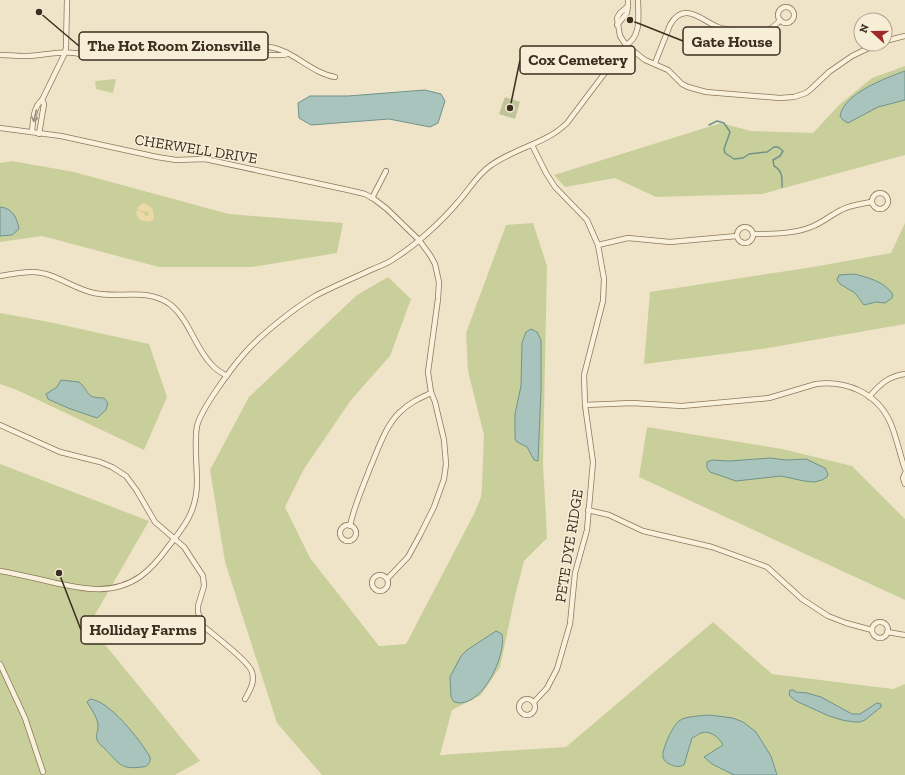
<svg xmlns="http://www.w3.org/2000/svg" width="905" height="775" viewBox="0 0 905 775" font-family="'Zilla Slab',serif">
<style>
.green{fill:#c9cf9b}
.sand{fill:#ecd9a5}
.cemetery{fill:#bfc49a}
.water{fill:#a9c4bc;stroke:#6f938a}
.lines{fill:none;stroke-linecap:round;stroke-linejoin:round}
.stream{stroke:#6f938a;stroke-width:1.5}
.street-casing{stroke:#8d765c;stroke-width:6}
.street{stroke:#faf1dc;stroke-width:4.5}
.oneway{stroke:#9c907e}
.labels{text-anchor:middle;stroke-width:3;stroke-linejoin:round;paint-order:stroke}
.street-label{font-size:15px;fill:#3d2e20;stroke:#f7eed8}
.leader{fill:none;stroke:#3d2e20;stroke-width:1.5}
.callout-dot{fill:#3d2e20;stroke:#f7eed8;stroke-width:1.5}
.callout{fill:#f7eed8;stroke:#3d2e20;stroke-width:1.5}
.callout-label{font-size:16px;text-anchor:middle;font-weight:bold;fill:#3d2e20}
</style>
<rect width="100%" height="100%" fill="#f0e4c8"/>
<!-- green -->
<g class="green">
<polygon points="905,66 905,155 762,194 656,197 615,178 565,187 554,175 721,123 751,131 813,133 839,105 872,78"/>
<polygon points="116,79 113,93 96,89 95,81"/>
<polygon points="12,161 74,172 229,214 343,223 337,253 252,267 159,267 42,236 0,242 0,163"/>
<polygon points="533,223 547,266 543,463 547,538 524,561 515,596 500,667 481,695 452,710 440,755 566,747 713,622 772,674 893,689 905,684 905,775 322,775 277,723 225,562 210,470 249,397 357,295 388,277 411,299 390,356 351,400 304,469 285,507 310,558 379,646 406,644 475,512 481,497 482,485 484,435 468,371 466,333 506,225"/>
<polygon points="905,223 905,324 762,349 644,364 650,292 813,267 891,253"/>
<polygon points="0,313 49,322 149,344 167,397 144,450 17,390 0,384"/>
<polygon points="647,427 782,449 852,466 905,519 905,600 639,477"/>
<polygon points="0,464 149,521 89,625 200,761 175,775 0,775"/>
</g>
<!-- sand -->
<path class="sand" d="M144,203c10,4 9,7 10,16l-4,3 -10,-2 -4,-6 1,-4 7,3 2,3 3,-1 -2,-4 -3,1 -7,-3 3,-4z"/>
<!-- cemetery -->
<polygon class="cemetery" points="505,97 520,102 515,119 499,114"/>
<!-- water -->
<g class="water">
<path d="M905,71v29l-27,7 -30,16 -5,-3 -3,-4c4,-23 46,-38 65,-45z"/>
<polygon points="425,90 441,94 445,101 438,123 430,127 389,119 311,125 299,118 298,103 310,96 348,96"/>
<path d="M0,207c12,1 17,10 19,22l-7,6 -12,1z"/>
<path d="M854,274c13,3 32,8 39,21l-1,3 -7,5 -9,-1 -12,3 -9,-12 -15,-9 -3,-4 2,-5z"/>
<polygon points="531,329 537,332 541,340 541,391 538,461 534,460 527,447 517,442 515,439 515,414 521,386 522,343 526,332"/>
<path d="M61,380l18,2c12,10 5,16 25,16l4,5 -2,7 -9,8 -29,-10 -20,-9 -2,-5 11,-7z"/>
<polygon points="770,458 786,460 806,459 825,468 828,474 827,477 822,480 815,482 804,481 781,476 736,481 710,472 707,468 707,462 712,460 729,461"/>
<path d="M496,631l6,3c5,21 -21,77 -48,68l-3,-5 -1,-20 11,-21 6,-6z"/>
<polygon points="790,690 794,690 795,692 807,693 821,697 852,714 860,714 877,703 881,704 881,707 865,720 860,722 854,722 842,720 829,716 796,701 789,695"/>
<path d="M90,699c19,1 51,42 60,58 1,5 -2,10 -8,10 -22,3 -23,-4 -37,-18 -2,-3 -7,-5 -8,-9 -2,-4 1,-8 1,-12 1,-9 -7,-19 -11,-26z"/>
<path d="M709,715l24,3 10,4 13,10 15,24 6,19h-43l-22,-11 -8,-7 19,-12c-4,-8 -13,-15 -22,-12 -3,1 -6,4 -9,5l-8,27c-5,2 -8,2 -12,0 -4,-1 -8,-4 -9,-8 -2,-6 10,-32 16,-36 6,-5 22,-5 30,-6z"/>
</g>
<g class="lines">
<!-- stream -->
<path class="stream" d="M709,125l8,-4 7,2 6,9 -6,17 1,4 9,6 9,-1 6,-4 18,-2 7,-5h4l5,4 -3,5 -7,4 1,6c9,5 8,12 8,21"/>
<defs>
<g id="street">
<polyline points="628,0 628,6 620,13 617,18 620,36 626,45 645,60 668,70 682,84 688,87 706,92 780,98 794,97 806,93 811,89 829,72 852,56 877,44"/>
<circle cx="786" cy="15" r="8"/>
<polyline points="617,25 627,13 628,6"/>
<polyline points="885,41 905,36"/>
<path d="M79,53l4,-5 39,-3 147,2c24,3 42,26 66,30"/>
<path d="M0,55c8,0 17,1 25,1 16,0 46,-8 59,0l200,-1 3,-1"/>
<path d="M655,63l15,-38c14,-25 32,-4 48,2 9,3 37,7 47,4 6,-2 11,-6 15,-11"/>
<polyline points="0,128 61,136 157,157 176,160 205,159 348,190 365,194 374,199 387,209 419,240 430,255 435,264 439,282 438,299 428,372 431,392 435,402 444,440 446,464 444,479 434,507 420,535 408,557 387,579"/>
<path d="M32,132c1,-10 1,-25 10,-32l23,-47 1,-6 1,-47"/>
<polyline points="39,134 44,104 42,100"/>
<polyline points="532,145 546,173 555,187 587,220 598,245 604,279 603,301 584,375 585,405 593,462 587,530 575,573 570,624 557,669 547,688 534,702"/>
<circle cx="880" cy="201" r="8"/>
<polyline points="372,198 386,171"/>
<circle cx="745" cy="235" r="8"/>
<path d="M753,234c18,0 41,0 58,-7 11,-4 20,-12 30,-17 9,-5 20,-6 30,-8"/>
<polyline points="598,245 628,238 670,242 737,236"/>
<path d="M0,276c11,-2 23,-4 33,-4 20,0 41,17 61,21 26,6 54,-6 77,12 19,16 24,43 41,60 4,5 10,8 15,11"/>
<path d="M869,397c11,-13 20,-21 36,-23"/>
<path d="M585,405l47,-2 50,3 87,-8 47,-14c30,-4 61,9 74,38 6,13 10,33 15,47"/>
<path d="M0,425l60,27 40,10 12,5 14,9 11,15 18,31 29,25 19,29 1,10 -6,20v6l4,13c10,9 47,36 50,47 3,11 -2,18 -7,27"/>
<polyline points="905,473 903,478 905,484"/>
<polyline points="588,510 609,515 643,531 712,547 767,567 802,599 828,616 846,623 872,630"/>
<circle cx="348" cy="533" r="8"/>
<path d="M350,526c4,-20 13,-39 20,-58 8,-18 15,-42 30,-56 9,-9 20,-14 31,-19"/>
<path d="M0,571c17,3 34,7 51,11 31,7 62,14 90,-6 11,-8 19,-18 27,-29 17,-21 29,-37 29,-65 0,-18 -3,-38 0,-56 4,-17 34,-57 46,-71 16,-19 50,-46 72,-59 19,-10 39,-18 58,-27 7,-3 16,-6 22,-11 21,-13 47,-37 63,-56 11,-12 19,-27 32,-36 24,-18 56,-22 77,-43l59,-78c16,-9 12,-30 12,-45"/>
<circle cx="380" cy="583" r="8"/>
<circle cx="880" cy="630" r="8"/>
<polyline points="887,632 905,635"/>
<polyline points="0,664 25,718 43,772"/>
<circle cx="527" cy="707" r="8"/>
</g>
</defs>
<!-- street casing -->
<use href="#street" class="street-casing"/>
<!-- street -->
<use href="#street" class="street"/>
</g>
<!-- one-way arrows -->
<defs><path id="oneway-shaft" d="M-6 0H5M1.5-3L5.5 0L1.5 3" fill="none" stroke-width="1.6" stroke-linecap="round" stroke-linejoin="round"/></defs>
<use class="oneway" href="#oneway-shaft" transform="translate(35 116) rotate(102)"/>
<g class="labels">
<!-- street labels -->
<g class="street-label">
<text transform="translate(196 149) rotate(9)" y="5">CHERWELL DRIVE</text>
<text transform="translate(569 546) rotate(-81)" y="5">PETE DYE RIDGE</text>
</g>
</g>
<!-- callouts -->
<path class="leader" d="M630 20L683 41M39 12L79 46M510 108L520 60M59 573L81 630"/>
<g class="callout-dot">
<circle cx="630" cy="20" r="4"/>
<circle cx="39" cy="12" r="4"/>
<circle cx="510" cy="108" r="4"/>
<circle cx="59" cy="573" r="4"/>
</g>
<g class="callout">
<rect x="683" y="27" width="97" height="28" rx="4"/>
<rect x="79" y="32" width="189" height="28" rx="4"/>
<rect x="520" y="46" width="115" height="28" rx="4"/>
<rect x="81" y="616" width="124" height="28" rx="4"/>
</g>
<g class="callout-label">
<text x="732" y="47">Gate House</text>
<text x="174" y="51">The Hot Room Zionsville</text>
<text x="578" y="65">Cox Cemetery</text>
<text x="143" y="635">Holliday Farms</text>
</g>
<!-- north arrow -->
<g transform="translate(873 32) rotate(291)"><circle r="19" fill="#f7eed8" stroke="#ada18e"/>
<path d="M0-3L7 15L0 10L-7 15Z" fill="#9e2a2b"/>
<text y="-6" font-size="11" font-weight="bold" text-anchor="middle" fill="#3d2e20">N</text>
</g>
</svg>
